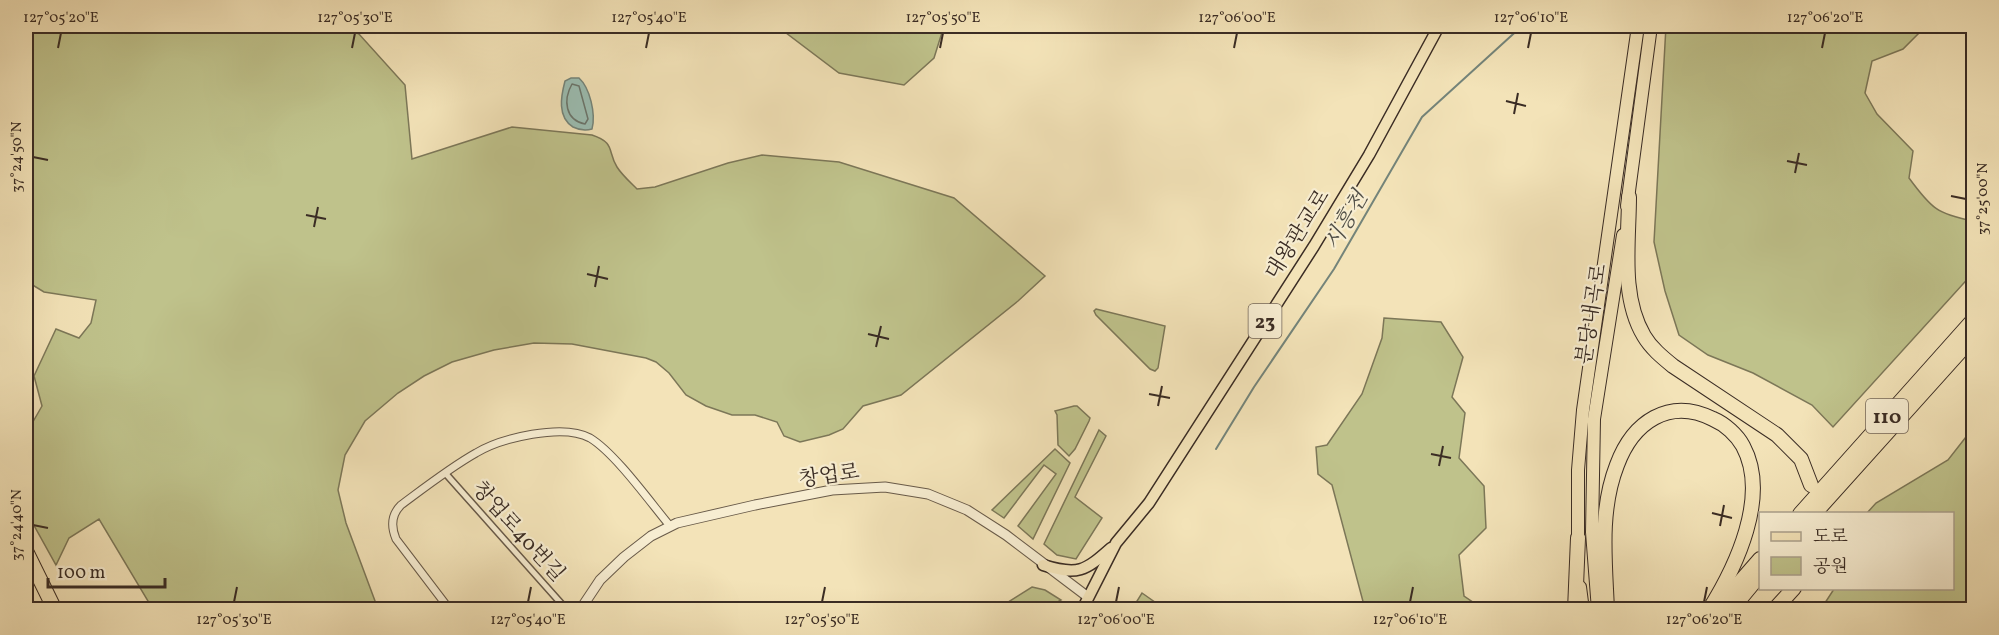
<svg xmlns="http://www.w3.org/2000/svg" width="1999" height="635" viewBox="0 0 1999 635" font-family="Vollkorn,'Noto Serif KR',serif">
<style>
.green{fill:#bfc28b;stroke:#7c7758;stroke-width:1.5}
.water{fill:#9bbeb3;stroke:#74847a;stroke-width:1.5}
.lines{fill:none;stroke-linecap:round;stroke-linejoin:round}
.shore{stroke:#6a756c;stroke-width:1.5}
.stream{stroke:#74847a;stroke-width:2}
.pedestrian-casing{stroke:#685a49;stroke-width:8}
.minor-casing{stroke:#685a49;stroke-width:9}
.tertiary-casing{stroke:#685a49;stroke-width:11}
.primary-casing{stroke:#3a2c24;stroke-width:13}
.trunk-casing{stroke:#3a2c24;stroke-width:14}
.motorway-casing{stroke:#3a2c24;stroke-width:16}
.pedestrian{stroke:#f7edd1;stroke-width:5}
.minor{stroke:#f7edd1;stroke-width:7}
.tertiary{stroke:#f7edd1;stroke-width:9}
.primary{stroke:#f3e3b8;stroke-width:10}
.trunk{stroke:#f3e3b8;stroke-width:12}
.motorway{stroke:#f3e3b8;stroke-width:14}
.ticks{fill:none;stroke:#3a2c24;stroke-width:2}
.labels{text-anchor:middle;stroke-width:4.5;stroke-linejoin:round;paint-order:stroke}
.shield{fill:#f7edd1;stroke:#736658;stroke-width:1.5}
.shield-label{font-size:20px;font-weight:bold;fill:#3a2c24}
.street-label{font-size:21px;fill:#3a2c24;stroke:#f7edd1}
.water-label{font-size:22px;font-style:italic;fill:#525048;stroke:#f7edd1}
.neatline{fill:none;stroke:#3a2c24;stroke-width:2}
.ticks-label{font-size:15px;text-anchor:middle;fill:#3a2c24}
</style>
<rect width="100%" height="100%" fill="#f3e3b8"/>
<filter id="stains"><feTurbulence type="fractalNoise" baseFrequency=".00333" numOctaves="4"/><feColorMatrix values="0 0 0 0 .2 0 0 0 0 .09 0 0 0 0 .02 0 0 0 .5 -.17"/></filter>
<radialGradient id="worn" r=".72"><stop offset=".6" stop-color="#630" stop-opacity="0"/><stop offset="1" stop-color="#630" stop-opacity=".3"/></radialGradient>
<!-- green -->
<g class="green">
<path d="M26,26h317l16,8 46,51 7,74 100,-32 80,8c24,8 15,16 25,32 5,8 13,15 20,22l18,-2 73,-24 34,-8 77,7 115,36 91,78 -27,25 -117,94 -38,11 -20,23 -14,6 -29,7 -16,-6 -7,-14 -22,-7h-23l-26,-9 -20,-11 -17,-22 -13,-11 -10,-4 -74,-14 -38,-1 -40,7 -42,12 -28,14 -26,17 -33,28 -20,34 -7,35 8,33 32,86h-231l4,-3 -52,-87 -30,19 -13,27 -30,-54v-77l16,-28 -8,-30 22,-47 23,9 12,-15 5,-23 -52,-8 -18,-11z"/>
<polygon points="695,26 944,26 934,58 904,85 839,73 786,33"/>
<path d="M1666,26h260l-23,23 -31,12 -7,32 12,21 36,37 -4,27c22,30 28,36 64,43v52l-140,154 -21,-22 -59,-32 -45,-18 -29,-20 -14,-44 -11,-49z"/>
<polygon points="1096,309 1165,326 1158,368 1155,371 1150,369 1096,315 1094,311"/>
<polygon points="1384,318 1441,322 1463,357 1452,397 1465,413 1459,458 1484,486 1486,528 1459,555 1464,596 1483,609 1365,609 1332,485 1318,474 1316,447 1327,445 1362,394 1382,338"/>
<polygon points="1074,406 1077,406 1090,418 1089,421 1075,449 1069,456 1058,445 1057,415 1055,411"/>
<polygon points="1973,428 1973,609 1821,609 1834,589 1952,588 1952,514 1867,513 1876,503 1948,460"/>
<polygon points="1099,430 1106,436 1075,497 1102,518 1076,559 1057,555 1044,544"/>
<polygon points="1055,449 1070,463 1033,539 1018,526 1056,474 1044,465 1004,518 992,510"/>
<polygon points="1032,587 1045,590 1061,600 1056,603 1042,605 1029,609 997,609"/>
<polygon points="1142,593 1159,605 1161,609 1132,609"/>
</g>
<!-- water -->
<path class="water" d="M571,78h8c11,10 17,36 13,51 -7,2 -13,1 -19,-2 -16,-10 -12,-31 -8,-46z"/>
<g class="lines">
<!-- shore -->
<path class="shore" d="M572,84l7,2 9,33 -3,5c-20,-4 -22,-24 -13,-40z"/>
<!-- stream -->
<polyline class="stream" points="1216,449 1254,387 1334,269 1422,117 1522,26"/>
<defs>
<polyline id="pedestrian" points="446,474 567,610"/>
<path id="minor" d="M450,610l-54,-71c-5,-12 -5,-24 5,-34 23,-17 50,-38 75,-52 25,-15 87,-30 114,-15 25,15 60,64 80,88"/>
<polyline id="tertiary" points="580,610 600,580 624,557 651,536 677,523 755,505 832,490 885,487 928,494 967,510 1006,535 1088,597"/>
<g id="primary">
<path d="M1043,565c35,11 42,6 68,-17"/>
<polyline points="1082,610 1116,543 1149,503 1314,246 1369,155 1439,26"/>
</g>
<g id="trunk">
<polyline points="1627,206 1651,26"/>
<polyline points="1578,546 1578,470 1583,410 1638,26"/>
<polyline points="1580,587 1583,610"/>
<polyline points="1598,610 1592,532 1594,419 1623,235"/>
</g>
<g id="motorway">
<path d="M1629,197c0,44 -9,99 15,139 7,12 18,21 29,30l104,69 24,24 10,26"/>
<polyline points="1800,514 1974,319"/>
<polyline points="1814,514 1974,336"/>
<polyline points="26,551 55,610"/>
<polyline points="26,604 28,610"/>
<polyline points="1718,607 1760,559"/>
<polyline points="1575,610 1578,538"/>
<path d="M1607,610c-2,-49 -8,-99 10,-145 16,-43 52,-68 96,-46 12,5 24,16 30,27 27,50 -7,121 -34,164"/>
<polyline points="1731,610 1760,575"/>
<polyline points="1774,610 1794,588"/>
</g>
</defs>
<!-- pedestrian casing -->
<use href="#pedestrian" class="pedestrian-casing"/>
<!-- minor casing -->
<use href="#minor" class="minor-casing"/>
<!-- tertiary casing -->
<use href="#tertiary" class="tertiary-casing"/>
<!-- primary casing -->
<use href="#primary" class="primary-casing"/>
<!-- trunk casing -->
<use href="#trunk" class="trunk-casing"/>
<!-- motorway casing -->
<use href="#motorway" class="motorway-casing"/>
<!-- pedestrian -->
<use href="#pedestrian" class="pedestrian"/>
<!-- minor -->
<use href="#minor" class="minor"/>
<!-- tertiary -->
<use href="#tertiary" class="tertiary"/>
<!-- primary -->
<use href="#primary" class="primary"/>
<!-- trunk -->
<use href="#trunk" class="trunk"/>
<!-- motorway -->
<use href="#motorway" class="motorway"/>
</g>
<!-- ticks -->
<path class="ticks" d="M58,48l3,-15M352,48l3,-15M646,48l3,-15M940,48l3,-15M1234,48l3,-15M1528,48l3,-15M1822,48l3,-15M1506,101l20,5M1514,114l4,-21M33,157l15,3M1787,161l20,4M1795,173l4,-20M1951,196l15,3M306,215l20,4M314,227l4,-20M587,274l21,5M595,287l4,-21M868,334l21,5M876,347l5,-21M1149,394l21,4M1158,406l4,-20M1431,454l20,4M1439,466l4,-20M1712,513l20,5M33,525l15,3M1720,526l4,-21M234,602l3,-15M528,602l3,-15M822,602l3,-15M1116,602l3,-15M1410,602l3,-15M1704,602l3,-15"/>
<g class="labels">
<!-- shield labels -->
<g class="shield">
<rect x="1248.5" y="304" width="33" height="34" rx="4.5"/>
<rect x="1866" y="399" width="42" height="34" rx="4.5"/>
</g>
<g class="shield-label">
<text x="1265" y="328">23</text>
<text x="1887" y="423">110</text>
</g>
<!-- street labels -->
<g class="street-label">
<text transform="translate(1297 234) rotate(-58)" y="7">대왕판교로</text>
<text transform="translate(1591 314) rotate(-81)" y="7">분당내곡로</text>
<text transform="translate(829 475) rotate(-8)" y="7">창업로</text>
<text transform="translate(519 531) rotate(48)" y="7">창업로40번길</text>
</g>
<!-- water labels -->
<g class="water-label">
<text transform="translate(1345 220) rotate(-60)" y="8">시흥천</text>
</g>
</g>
<!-- margin -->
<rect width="1999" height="635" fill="none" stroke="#f3e3b8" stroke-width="66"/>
<!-- legend -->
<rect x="1759" y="512" width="195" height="78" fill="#f7edd1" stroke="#aba08c" stroke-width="1.5"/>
<rect x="1771" y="532" width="30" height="9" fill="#f3e3b8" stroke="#aba08c" stroke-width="1.5"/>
<text x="1813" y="542" font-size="18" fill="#3a2c24">도로</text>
<rect x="1771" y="557" width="30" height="18" fill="#bfc28b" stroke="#aba08c" stroke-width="1.5"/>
<text x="1813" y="572" font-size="18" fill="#3a2c24">공원</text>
<!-- scale -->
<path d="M48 578v9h117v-9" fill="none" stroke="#3a2c24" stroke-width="3"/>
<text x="57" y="578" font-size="18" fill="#3a2c24" stroke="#f7edd1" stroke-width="4.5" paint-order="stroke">100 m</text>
<rect x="33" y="33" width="1933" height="569" class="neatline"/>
<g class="ticks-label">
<text x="61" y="22">127°05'20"E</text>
<text x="355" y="22">127°05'30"E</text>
<text x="649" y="22">127°05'40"E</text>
<text x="943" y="22">127°05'50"E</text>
<text x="1237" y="22">127°06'00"E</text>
<text x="1531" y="22">127°06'10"E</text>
<text x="1825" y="22">127°06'20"E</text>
<text transform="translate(16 157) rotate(-90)" y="5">37°24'50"N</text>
<text transform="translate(1982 199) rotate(-90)" y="5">37°25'00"N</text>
<text transform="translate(16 525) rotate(-90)" y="5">37°24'40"N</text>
<text x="234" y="624">127°05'30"E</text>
<text x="528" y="624">127°05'40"E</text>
<text x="822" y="624">127°05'50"E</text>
<text x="1116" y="624">127°06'00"E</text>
<text x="1410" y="624">127°06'10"E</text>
<text x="1704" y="624">127°06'20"E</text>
</g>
<rect width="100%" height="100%" filter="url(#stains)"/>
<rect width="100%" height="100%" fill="url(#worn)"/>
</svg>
